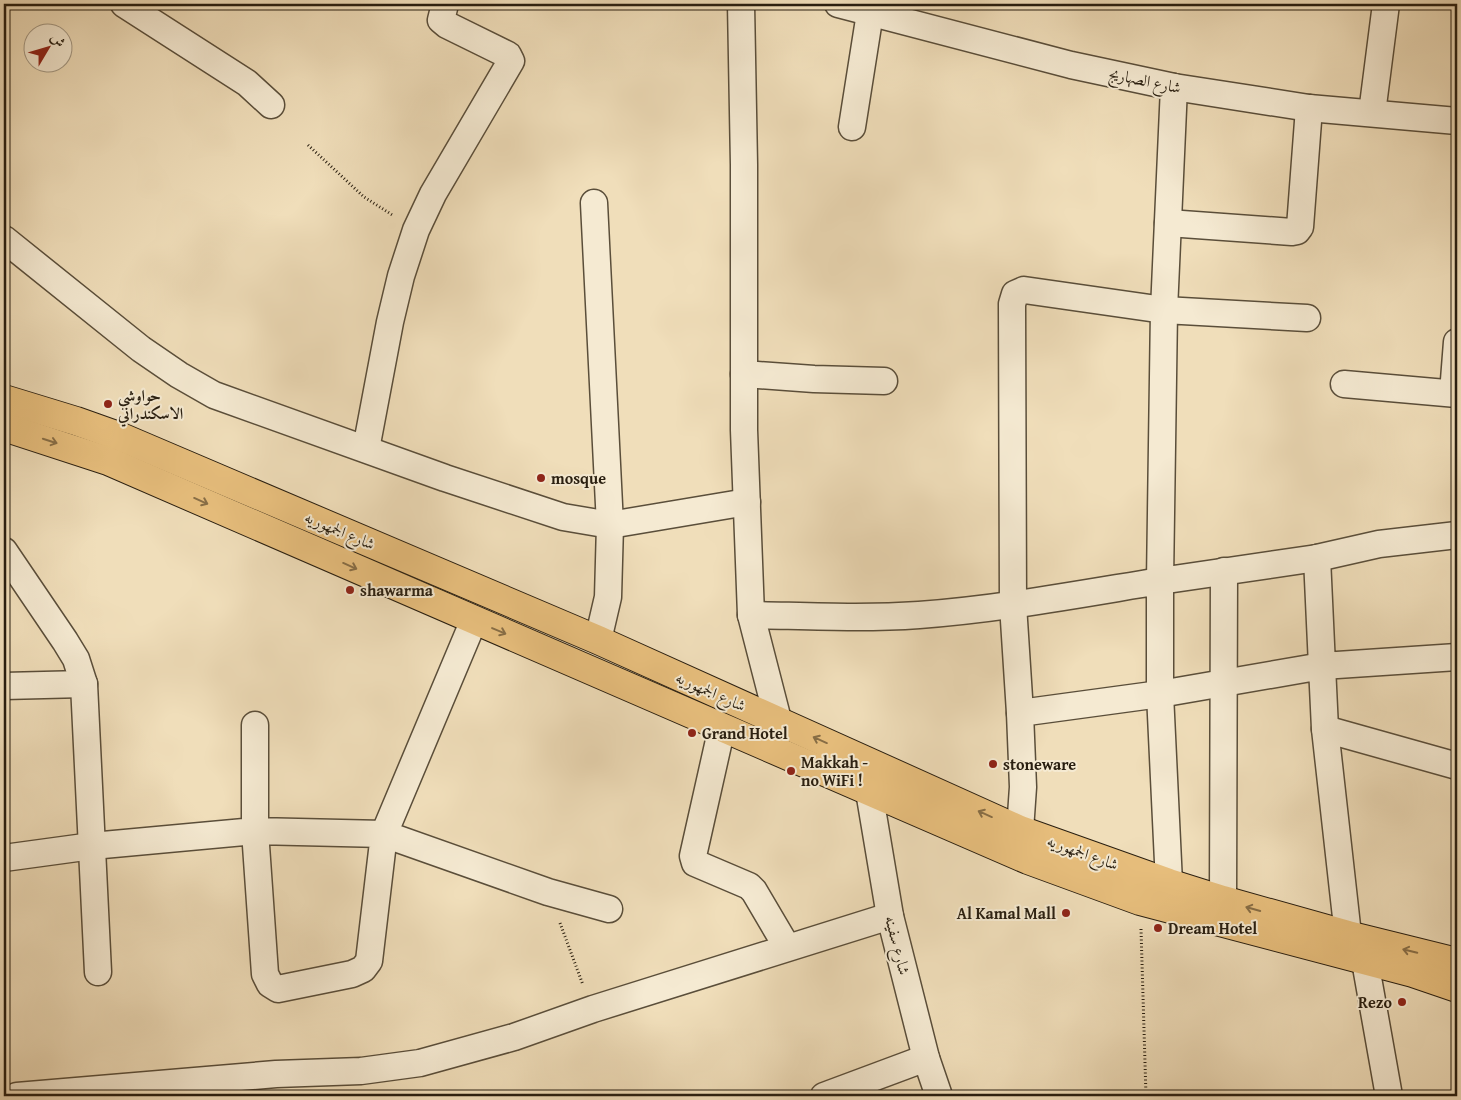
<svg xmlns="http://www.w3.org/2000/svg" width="1461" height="1100" viewBox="0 0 1461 1100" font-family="'Gentium Book Plus',Amiri,serif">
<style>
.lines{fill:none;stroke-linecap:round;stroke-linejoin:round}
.minor-casing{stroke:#5a4e3a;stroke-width:29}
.major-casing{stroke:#281e10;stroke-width:30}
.path{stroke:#281e10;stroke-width:3;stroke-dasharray:1 2.5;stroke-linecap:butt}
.minor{stroke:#f5ead2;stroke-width:26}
.major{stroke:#e8bf7d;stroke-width:28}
.oneway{stroke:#886e46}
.poi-dot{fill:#8f2418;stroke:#f5ead2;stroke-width:2}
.labels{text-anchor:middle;stroke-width:4;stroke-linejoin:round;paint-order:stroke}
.street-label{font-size:16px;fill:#281e10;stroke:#f5ead2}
.poi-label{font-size:16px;font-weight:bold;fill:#281e10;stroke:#f5ead2;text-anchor:start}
</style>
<rect width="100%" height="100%" fill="#f0deba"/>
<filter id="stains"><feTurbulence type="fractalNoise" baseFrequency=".004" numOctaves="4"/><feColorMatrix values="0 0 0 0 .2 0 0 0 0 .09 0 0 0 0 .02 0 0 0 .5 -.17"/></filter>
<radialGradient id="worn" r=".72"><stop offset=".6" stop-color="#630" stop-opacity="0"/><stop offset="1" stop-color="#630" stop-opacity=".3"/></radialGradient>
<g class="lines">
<defs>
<g id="minor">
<polyline points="124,4 247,83 271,105"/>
<polyline points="741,4 744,165 744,430 751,615 778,720"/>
<polyline points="838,4 1071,65 1174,87 1309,108 1457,121"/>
<polyline points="1372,113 1386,4"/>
<polyline points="852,127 870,13"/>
<polyline points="594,203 610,525 608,597 598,640"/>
<polyline points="1168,223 1292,232 1297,231 1300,227 1309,108"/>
<polyline points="4,239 141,349 179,375 214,395 445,478 563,517 610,525 747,502"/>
<polyline points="1307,318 1164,310 1160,581 1317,558 1379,544 1457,535"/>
<polyline points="744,374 814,379 884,381"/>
<polyline points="1344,384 1457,394"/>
<polyline points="1453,393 1457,342"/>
<polyline points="366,449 390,322 401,276 416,230 433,194 511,61 508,55 447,25 441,20 445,4"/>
<polyline points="4,551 65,641 76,659 84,684 98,972"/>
<polyline points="1317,558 1322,666 1457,657"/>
<path d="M751,615c56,1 112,4 168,0 81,-6 161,-21 241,-34v113l9,189"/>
<polyline points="474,620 384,834 548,892 609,909"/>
<polyline points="4,686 84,684"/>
<polyline points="1020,713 1013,605 1012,304 1015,294 1024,290 1164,310 1174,87"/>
<polyline points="722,727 693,856 695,863 749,886 754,891 787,947"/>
<polyline points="1325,729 1457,766"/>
<polyline points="869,791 890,916 926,1058 939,1096"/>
<polyline points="1020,830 1023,787 1020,713 1160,694 1322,666 1325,729 1348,935"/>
<polyline points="4,858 92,846 255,831 384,834 369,961 363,969 352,974 278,989 270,984 265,974 255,831 255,725"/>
<polyline points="1223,900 1224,571"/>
<polyline points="1365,961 1389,1096"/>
<polyline points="17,1096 276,1074 361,1071 420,1063 514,1037 593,1009 890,916"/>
<polyline points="824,1096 926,1058"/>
</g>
<g id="major">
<polyline points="4,399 76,421 121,437 598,640 1020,830 1169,883 1223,900 1348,935 1457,962"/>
<polyline points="4,427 108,461 1028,860 1140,901 1413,973 1457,988"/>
</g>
</defs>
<!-- minor casing -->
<use href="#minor" class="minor-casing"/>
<!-- major casing -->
<use href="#major" class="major-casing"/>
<!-- path -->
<g class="path">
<polyline points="308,145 364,197 394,216"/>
<polyline points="560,923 583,985"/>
<polyline points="1141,929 1146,1096"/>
</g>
<!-- minor -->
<use href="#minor" class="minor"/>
<!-- major -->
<use href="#major" class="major"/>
</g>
<!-- one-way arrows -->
<defs><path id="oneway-shaft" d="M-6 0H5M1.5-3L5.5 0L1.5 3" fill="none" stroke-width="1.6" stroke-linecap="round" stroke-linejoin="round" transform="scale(1.25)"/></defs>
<g class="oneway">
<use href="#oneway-shaft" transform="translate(50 441) rotate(18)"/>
<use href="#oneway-shaft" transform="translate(201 501) rotate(24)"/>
<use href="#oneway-shaft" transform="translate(350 566) rotate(24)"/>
<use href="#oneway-shaft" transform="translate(499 631) rotate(23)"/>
<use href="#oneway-shaft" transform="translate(820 740) rotate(-156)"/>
<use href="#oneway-shaft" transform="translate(985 814) rotate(-156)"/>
<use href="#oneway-shaft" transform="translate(1253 909) rotate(-164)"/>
<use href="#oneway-shaft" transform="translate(1410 951) rotate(-166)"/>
</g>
<!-- markers -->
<g class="poi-dot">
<circle cx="108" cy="404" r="5"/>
<circle cx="541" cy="478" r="5"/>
<circle cx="350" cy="590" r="5"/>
<circle cx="692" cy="733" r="5"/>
<circle cx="993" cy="764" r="5"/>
<circle cx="791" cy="771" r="5"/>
<circle cx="1066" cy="913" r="5"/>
<circle cx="1158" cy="928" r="5"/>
<circle cx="1402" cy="1002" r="5"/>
</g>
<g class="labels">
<!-- street labels -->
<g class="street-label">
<text transform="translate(1145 80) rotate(12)" y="6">شارع الصهاريج</text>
<text transform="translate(340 530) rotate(23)" y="6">شارع الجمهوريه</text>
<text transform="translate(711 691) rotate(24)" y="6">شارع الجمهوريه</text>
<text transform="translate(1083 852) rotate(20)" y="6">شارع الجمهوريه</text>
<text transform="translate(898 945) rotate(76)" y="6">شارع سفينه</text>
</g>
<!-- poi labels -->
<g class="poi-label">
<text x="118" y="401">حواوشي<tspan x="118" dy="18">الاسكندراني</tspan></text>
<text x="551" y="484">mosque</text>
<text x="360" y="596">shawarma</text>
<text x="702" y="739">Grand Hotel</text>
<text x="801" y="768">Makkah -<tspan x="801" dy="18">no WiFi !</tspan></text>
<text x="1003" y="770">stoneware</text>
<text x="1056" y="919" text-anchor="end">Al Kamal Mall</text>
<text x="1168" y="934">Dream Hotel</text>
<text x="1392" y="1008" text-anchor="end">Rezo</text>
</g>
</g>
<!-- margin -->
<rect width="1461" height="1100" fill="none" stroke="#f0deba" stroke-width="20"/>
<rect x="5" y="5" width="1451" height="1090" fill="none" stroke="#281e10" stroke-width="2.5"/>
<rect x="10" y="10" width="1441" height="1080" fill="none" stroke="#281e10"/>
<!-- north arrow -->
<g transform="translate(48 48) rotate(52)"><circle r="24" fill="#f5ead2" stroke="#a39884"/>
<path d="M0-4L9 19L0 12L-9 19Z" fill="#8f2418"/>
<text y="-8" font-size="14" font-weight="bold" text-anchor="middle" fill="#281e10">ش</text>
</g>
<rect width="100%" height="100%" filter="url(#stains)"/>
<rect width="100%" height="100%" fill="url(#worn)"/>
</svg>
